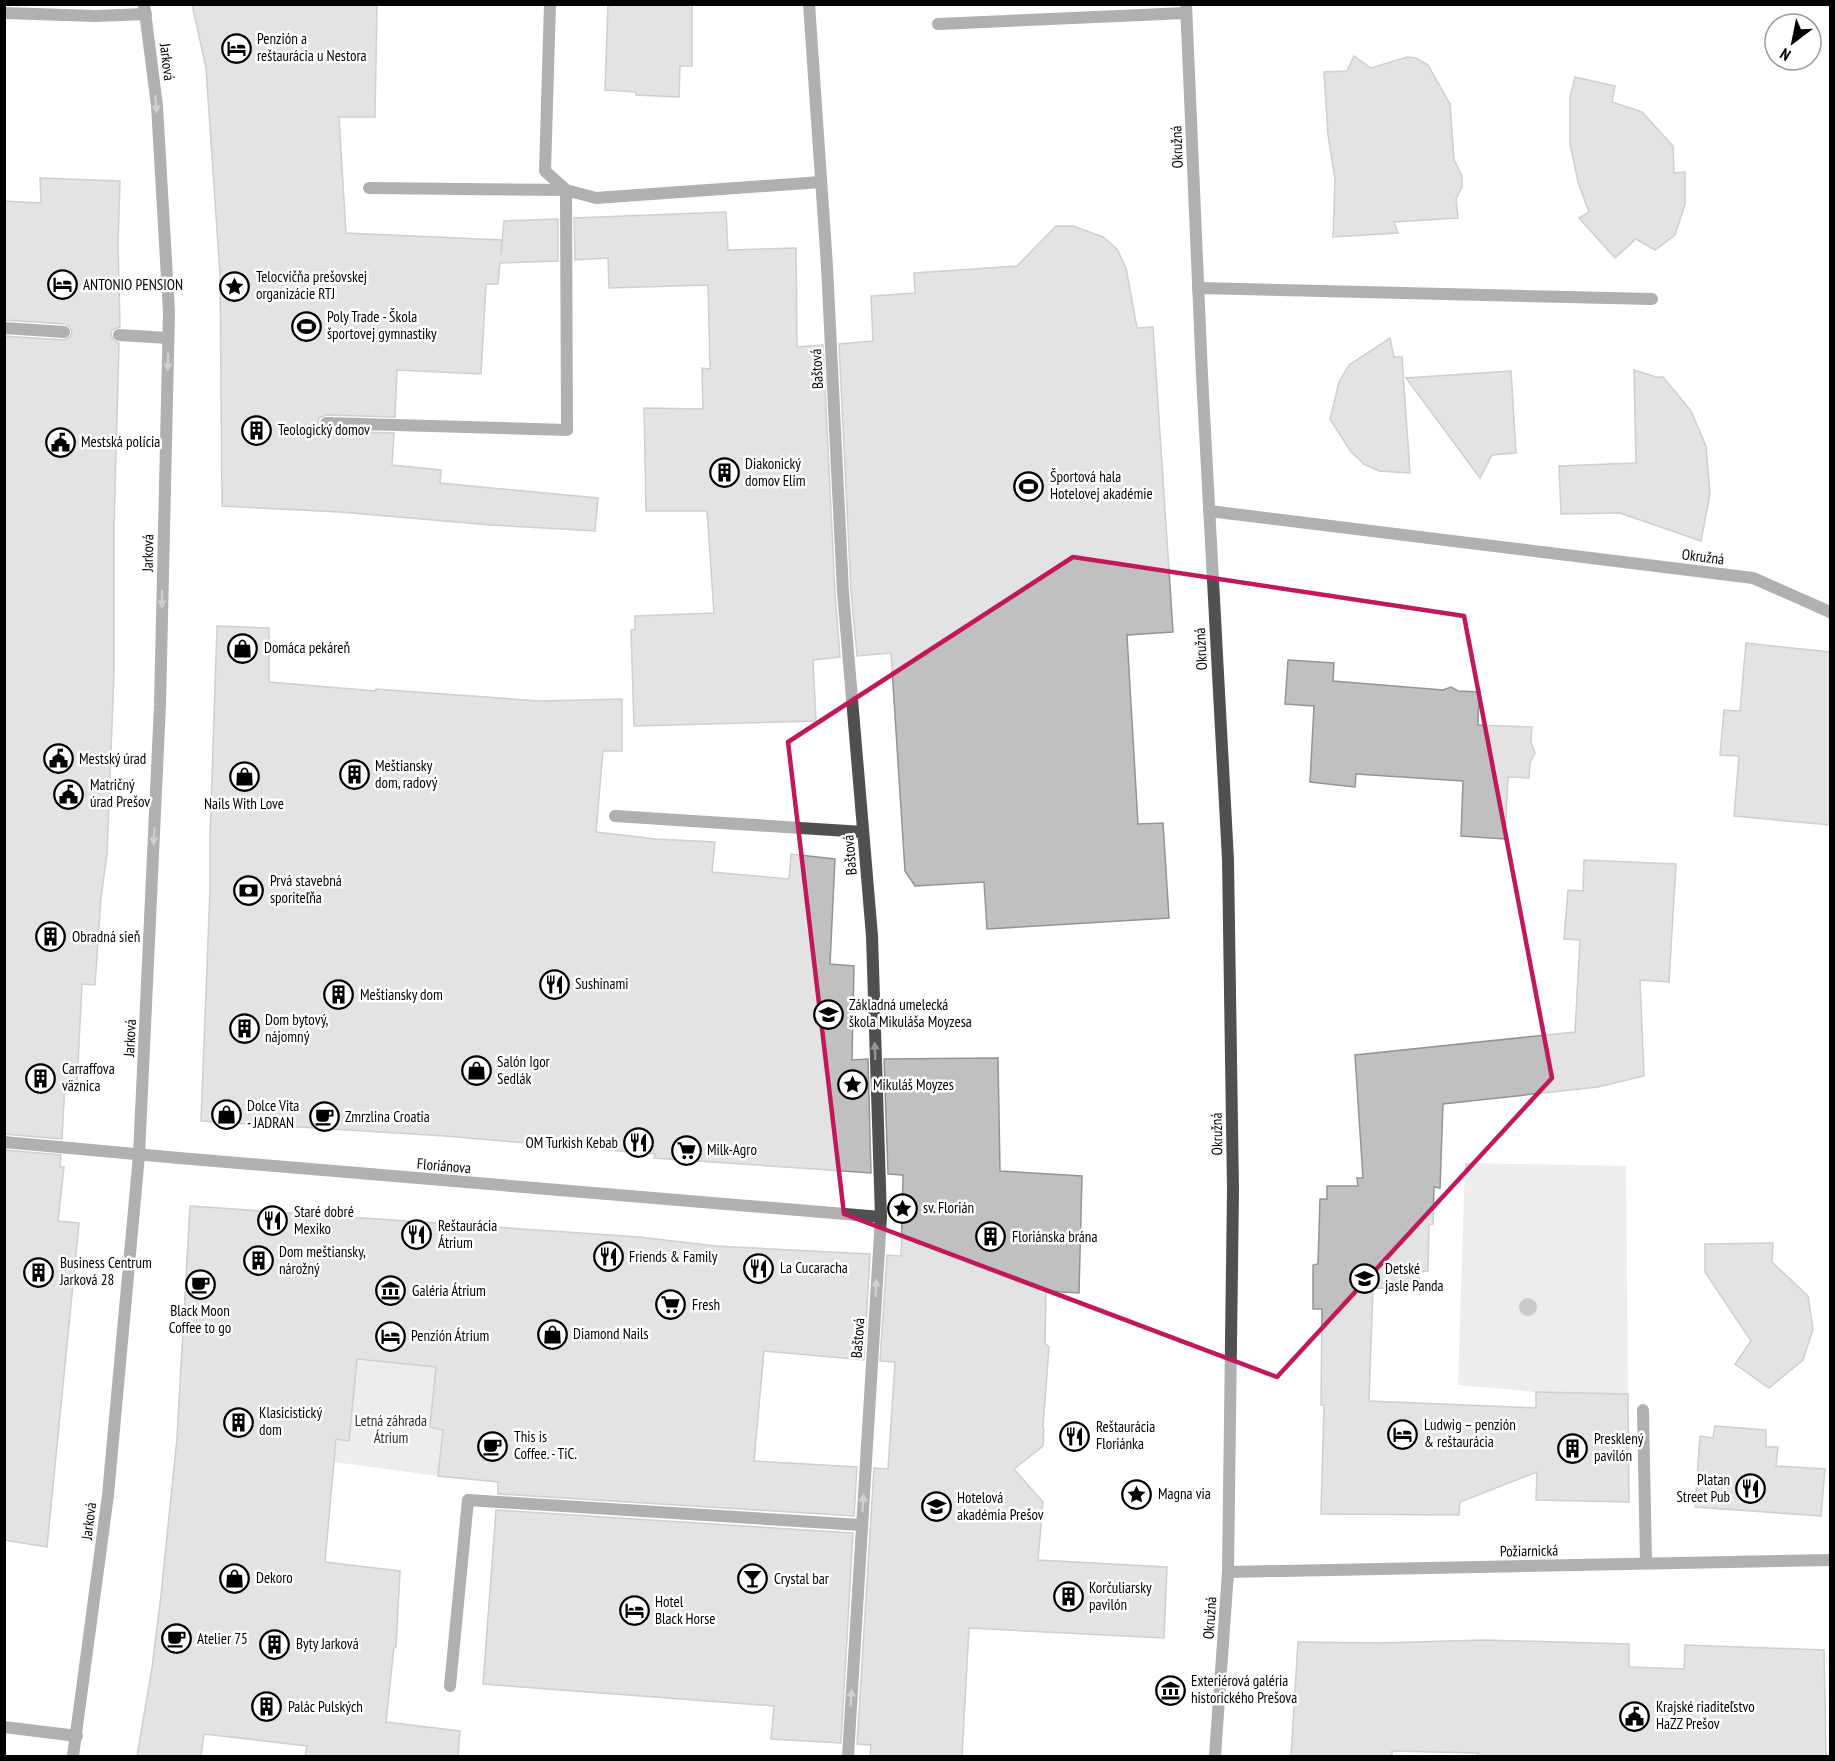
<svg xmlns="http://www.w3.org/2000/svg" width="1835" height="1761" viewBox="0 0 1835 1761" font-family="'PT Sans Narrow',sans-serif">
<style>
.green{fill:#d7d7d7}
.building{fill:#c0c0c0;stroke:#949494;stroke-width:1.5}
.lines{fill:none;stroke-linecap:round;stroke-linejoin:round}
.lane{stroke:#505050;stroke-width:12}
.street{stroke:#505050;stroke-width:12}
.tree{fill:#8c8c8c}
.oneway{fill:#969696}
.marked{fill:none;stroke:#c2185b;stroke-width:4.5;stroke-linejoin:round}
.labels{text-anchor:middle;stroke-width:5;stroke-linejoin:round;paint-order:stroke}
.poi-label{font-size:15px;fill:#000;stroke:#fff;text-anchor:start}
.street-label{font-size:15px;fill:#000;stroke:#fff}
.park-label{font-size:15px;fill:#2e2e2e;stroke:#fff}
</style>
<rect width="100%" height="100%" fill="#fff"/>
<!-- green -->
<g class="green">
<polygon points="1465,1163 1626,1166 1628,1394 1536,1392 1458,1385"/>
<polygon points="357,1360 446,1368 435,1380 431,1427 443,1430 438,1476 334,1462 337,1440 349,1440"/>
</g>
<!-- building -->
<g class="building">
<polygon points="192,4 377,4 375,117 339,117 346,233 502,240 501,255 504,221 558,219 558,261 500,263 498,284 486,284 481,374 397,370 395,417 326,415 319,418 318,423 321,430 326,431 394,433 392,465 441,470 440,483 598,498 595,531 491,525 340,512 222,506 220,274 206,68"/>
<polygon points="608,4 692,4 692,66 680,66 679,97 636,95 636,92 605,90"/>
<polygon points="1354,56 1371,68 1407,57 1416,58 1428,65 1450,104 1454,160 1462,176 1462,187 1456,199 1458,218 1394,222 1398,233 1333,237 1335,179 1328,135 1324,72 1347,71"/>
<polygon points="1575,77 1615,86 1612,102 1642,112 1673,146 1674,173 1685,172 1685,204 1675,235 1655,250 1636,239 1615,258 1579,218 1589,212 1578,182 1570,144 1570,97"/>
<polygon points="40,178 120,181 118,244 120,327 112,330 111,335 114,341 119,343 114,527 114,673 107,854 101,898 95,985 82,984 77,1083 65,1083 62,1139 4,1134 4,336 64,340 70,337 72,332 69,326 65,324 4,320 4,201 41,203"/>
<polygon points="726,212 728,250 796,248 797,347 823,345 835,592 840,657 813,660 816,721 634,726 631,630 635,629 635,616 714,613 707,511 646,511 644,408 703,409 702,368 710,369 708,285 609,288 608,258 575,260 574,218"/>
<polygon points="1056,226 1073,226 1103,237 1117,249 1126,268 1137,328 1153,327 1173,632 1127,635 1138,824 1163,823 1169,918 987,929 984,882 915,886 905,871 891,653 857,656 851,591 839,344 873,341 871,296 915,293 914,273 1017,266"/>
<polygon points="1390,338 1394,357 1402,357 1410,473 1379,471 1364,464 1351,452 1330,419 1339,382 1349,365"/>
<polygon points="1634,370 1656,377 1663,377 1691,411 1706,446 1710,494 1701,541 1620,513 1561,514 1559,466 1636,463"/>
<polygon points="1511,371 1516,453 1492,455 1480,478 1406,378"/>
<polygon points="217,626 269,628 269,682 376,691 376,689 539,701 622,699 622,751 603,751 596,832 656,839 715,842 712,872 789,879 791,854 835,859 830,964 854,966 852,1060 868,1059 871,1173 654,1158 655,1154 445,1136 201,1121 210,889 210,836"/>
<polygon points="1746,643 1830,652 1830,825 1734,816 1739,756 1720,755 1724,710 1740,711"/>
<polygon points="1288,660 1334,663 1333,681 1443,690 1451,687 1458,691 1479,692 1478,725 1532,727 1531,742 1535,753 1530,763 1529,778 1508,777 1505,839 1461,836 1463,781 1356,774 1355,787 1310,782 1314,706 1285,704"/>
<polygon points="1584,860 1676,864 1669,982 1640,980 1644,1076 1598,1087 1443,1104 1440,1188 1434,1187 1433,1224 1429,1225 1428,1271 1419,1272 1419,1289 1373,1288 1369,1401 1536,1408 1536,1392 1628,1394 1629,1502 1536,1500 1537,1472 1460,1502 1459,1515 1321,1514 1324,1405 1321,1405 1322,1309 1313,1309 1313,1265 1318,1264 1320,1199 1327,1199 1327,1186 1358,1186 1357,1178 1363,1178 1355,1055 1575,1032 1580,940 1564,939 1568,890 1583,891"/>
<polygon points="998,1058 1000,1171 1082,1176 1079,1293 1046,1291 1045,1343 1049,1347 1043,1427 1044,1429 1043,1446 1014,1469 1043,1502 1038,1560 1167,1567 1164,1638 969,1628 962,1756 870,1756 871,1745 857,1744 874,1468 888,1469 895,1362 880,1361 887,1255 901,1256 903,1175 888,1174 884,1059"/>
<polygon points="4,1150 61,1155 60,1167 64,1167 58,1221 79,1223 47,1547 4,1540"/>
<polygon points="190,1206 639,1237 716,1246 870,1254 864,1360 764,1351 754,1461 857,1467 854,1516 498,1494 498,1482 438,1476 443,1430 430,1427 436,1367 357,1359 349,1441 336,1439 325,1562 400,1571 396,1647 394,1647 386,1722 460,1731 458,1756 305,1756 307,1746 204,1734 201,1756 137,1756 152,1668 161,1595 177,1438"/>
<polygon points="1773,1243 1772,1262 1808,1296 1813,1329 1803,1360 1769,1388 1735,1364 1751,1341 1705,1272 1705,1244"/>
<polygon points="1715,1426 1766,1430 1766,1447 1778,1447 1776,1466 1825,1469 1821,1516 1695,1507 1700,1436 1713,1438"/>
<polygon points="496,1510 853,1533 841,1743 771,1739 774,1706 483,1684"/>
<polygon points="1485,1640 1629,1644 1629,1667 1684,1669 1685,1645 1824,1650 1826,1756 1478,1756 1478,1753 1392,1751 1392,1756 1291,1756 1298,1642 1379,1643"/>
</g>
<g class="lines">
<!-- lane -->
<g class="lane">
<polyline points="550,4 545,171 566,190 596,198 821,182"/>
<polyline points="4,13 95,16 146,14"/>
<polyline points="938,24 1186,13"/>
<polyline points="1198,288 1652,299"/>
<polyline points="4,328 64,332"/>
<polyline points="119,335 168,338"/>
<polyline points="326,423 567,430 566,190 369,188"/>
<polyline points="1209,511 1753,578 1830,612"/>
<polyline points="615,816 863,832"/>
<polyline points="1643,1410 1646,1563"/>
<polyline points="450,1686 468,1500 861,1525"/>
<polyline points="4,1727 77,1736"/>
</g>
<!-- street -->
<g class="street">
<polyline points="809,4 827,266 843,592 872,936 881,1217 848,1756"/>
<polyline points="1186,4 1202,375 1228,860 1233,1190 1228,1572 1215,1756"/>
<polyline points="4,1142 179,1158 881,1217"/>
<polyline points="1228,1572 1830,1560"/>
<polyline points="73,1756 108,1495 139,1155 160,705 169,312 157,106 144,4"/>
</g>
</g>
<!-- trees -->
<circle class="tree" cx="1528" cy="1307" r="9"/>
<!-- one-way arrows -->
<defs><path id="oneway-solid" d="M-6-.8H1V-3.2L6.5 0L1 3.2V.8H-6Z" transform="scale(1.5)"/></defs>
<g class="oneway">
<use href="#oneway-solid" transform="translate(156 104) rotate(85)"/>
<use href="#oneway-solid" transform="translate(168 362) rotate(91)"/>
<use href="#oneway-solid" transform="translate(162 599) rotate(91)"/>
<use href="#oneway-solid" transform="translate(154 836) rotate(93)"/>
<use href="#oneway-solid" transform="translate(875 1051) rotate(-92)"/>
<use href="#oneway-solid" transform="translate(876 1288) rotate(-86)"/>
<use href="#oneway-solid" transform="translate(863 1503) rotate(-86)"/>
<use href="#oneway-solid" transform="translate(851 1698) rotate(-86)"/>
</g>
<!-- marked area -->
<path d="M0 0H1835V1761H0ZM1073,557l391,59 88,462 -275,299 -433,-163 -56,-472z" fill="#fff" fill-opacity=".55" fill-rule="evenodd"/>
<path class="marked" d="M1073,557l391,59 88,462 -275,299 -433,-163 -56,-472z"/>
<!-- icons -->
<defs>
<symbol id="hotel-ring" viewBox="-11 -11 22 22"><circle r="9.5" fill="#fff" stroke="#000" stroke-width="1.5"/><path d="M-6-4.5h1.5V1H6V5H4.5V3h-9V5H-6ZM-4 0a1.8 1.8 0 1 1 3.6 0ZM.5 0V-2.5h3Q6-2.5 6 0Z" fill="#000"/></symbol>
<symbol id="sight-ring" viewBox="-11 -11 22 22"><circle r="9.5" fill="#fff" stroke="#000" stroke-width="1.5"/><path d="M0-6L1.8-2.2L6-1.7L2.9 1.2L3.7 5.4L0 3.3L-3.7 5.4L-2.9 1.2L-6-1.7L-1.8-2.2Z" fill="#000"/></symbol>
<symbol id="stadium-ring" viewBox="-11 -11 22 22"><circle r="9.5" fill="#fff" stroke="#000" stroke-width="1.5"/><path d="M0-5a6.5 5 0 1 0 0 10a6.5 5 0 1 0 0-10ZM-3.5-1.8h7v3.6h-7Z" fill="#000"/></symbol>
<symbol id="building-ring" viewBox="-11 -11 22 22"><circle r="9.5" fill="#fff" stroke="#000" stroke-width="1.5"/><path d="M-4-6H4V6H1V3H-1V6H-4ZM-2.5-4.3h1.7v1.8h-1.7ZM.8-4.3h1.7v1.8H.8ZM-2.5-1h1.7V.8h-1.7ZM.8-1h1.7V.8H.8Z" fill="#000"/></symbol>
<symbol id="civic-ring" viewBox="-11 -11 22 22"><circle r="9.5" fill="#fff" stroke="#000" stroke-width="1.5"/><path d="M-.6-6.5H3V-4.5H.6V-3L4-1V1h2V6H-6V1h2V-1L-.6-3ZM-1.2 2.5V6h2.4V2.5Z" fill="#000"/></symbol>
<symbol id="shop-ring" viewBox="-11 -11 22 22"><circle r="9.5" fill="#fff" stroke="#000" stroke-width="1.5"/><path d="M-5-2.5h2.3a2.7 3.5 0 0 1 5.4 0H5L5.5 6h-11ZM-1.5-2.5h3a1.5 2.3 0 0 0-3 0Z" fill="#000"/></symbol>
<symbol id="bank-ring" viewBox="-11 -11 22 22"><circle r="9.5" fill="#fff" stroke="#000" stroke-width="1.5"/><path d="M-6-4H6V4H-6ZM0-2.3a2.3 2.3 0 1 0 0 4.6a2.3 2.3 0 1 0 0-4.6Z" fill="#000"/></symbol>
<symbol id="restaurant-ring" viewBox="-11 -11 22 22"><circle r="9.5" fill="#fff" stroke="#000" stroke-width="1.5"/><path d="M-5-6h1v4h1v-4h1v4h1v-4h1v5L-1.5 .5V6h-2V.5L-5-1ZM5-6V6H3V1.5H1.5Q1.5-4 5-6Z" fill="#000"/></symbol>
<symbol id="school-ring" viewBox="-11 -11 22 22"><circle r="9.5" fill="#fff" stroke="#000" stroke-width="1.5"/><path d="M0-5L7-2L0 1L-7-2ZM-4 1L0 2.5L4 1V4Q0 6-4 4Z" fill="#000"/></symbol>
<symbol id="cafe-ring" viewBox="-11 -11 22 22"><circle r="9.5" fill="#fff" stroke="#000" stroke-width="1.5"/><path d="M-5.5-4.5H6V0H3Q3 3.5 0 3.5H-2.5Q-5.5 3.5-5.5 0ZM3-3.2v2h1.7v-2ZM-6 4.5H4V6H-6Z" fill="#000"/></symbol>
<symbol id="supermarket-ring" viewBox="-11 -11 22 22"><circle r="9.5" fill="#fff" stroke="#000" stroke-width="1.5"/><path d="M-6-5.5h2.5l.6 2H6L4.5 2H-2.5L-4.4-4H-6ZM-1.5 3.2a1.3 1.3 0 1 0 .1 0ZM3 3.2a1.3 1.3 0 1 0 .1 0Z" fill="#000"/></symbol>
<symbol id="museum-ring" viewBox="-11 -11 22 22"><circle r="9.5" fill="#fff" stroke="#000" stroke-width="1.5"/><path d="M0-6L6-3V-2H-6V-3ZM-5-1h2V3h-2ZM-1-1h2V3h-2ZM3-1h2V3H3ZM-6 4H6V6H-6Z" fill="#000"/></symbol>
<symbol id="bar-ring" viewBox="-11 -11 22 22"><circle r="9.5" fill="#fff" stroke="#000" stroke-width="1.5"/><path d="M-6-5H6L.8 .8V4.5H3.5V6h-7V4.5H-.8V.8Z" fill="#000"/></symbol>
</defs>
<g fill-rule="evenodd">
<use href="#hotel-ring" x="220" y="32" width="33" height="33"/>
<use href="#hotel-ring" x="46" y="268" width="33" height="33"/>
<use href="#sight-ring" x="218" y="270" width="33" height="33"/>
<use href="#stadium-ring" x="290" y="310" width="33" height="33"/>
<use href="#building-ring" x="240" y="414" width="33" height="33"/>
<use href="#civic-ring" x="44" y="426" width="33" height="33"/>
<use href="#building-ring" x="708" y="456" width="33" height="33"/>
<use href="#stadium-ring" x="1012" y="470" width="33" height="33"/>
<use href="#shop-ring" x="226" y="632" width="33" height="33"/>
<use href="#civic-ring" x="42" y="742" width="33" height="33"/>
<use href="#building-ring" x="338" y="758" width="33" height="33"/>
<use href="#shop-ring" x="228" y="760" width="33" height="33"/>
<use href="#civic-ring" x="52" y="778" width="33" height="33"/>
<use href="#bank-ring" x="232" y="874" width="33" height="33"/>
<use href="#building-ring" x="34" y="920" width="33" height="33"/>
<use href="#restaurant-ring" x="538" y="968" width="33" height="33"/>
<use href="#building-ring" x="322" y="978" width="33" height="33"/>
<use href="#school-ring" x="812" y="998" width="33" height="33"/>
<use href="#building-ring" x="228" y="1012" width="33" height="33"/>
<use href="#shop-ring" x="460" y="1054" width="33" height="33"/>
<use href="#building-ring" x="24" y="1062" width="33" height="33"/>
<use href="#sight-ring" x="836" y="1068" width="33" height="33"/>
<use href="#shop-ring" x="210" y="1098" width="33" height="33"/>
<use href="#cafe-ring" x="308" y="1100" width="33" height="33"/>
<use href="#restaurant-ring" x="622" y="1126" width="33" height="33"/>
<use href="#supermarket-ring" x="670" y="1134" width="33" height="33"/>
<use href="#sight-ring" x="886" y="1192" width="33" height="33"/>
<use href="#restaurant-ring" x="256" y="1204" width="33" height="33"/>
<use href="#restaurant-ring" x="400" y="1218" width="33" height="33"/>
<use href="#building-ring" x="974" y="1220" width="33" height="33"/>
<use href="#restaurant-ring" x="592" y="1240" width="33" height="33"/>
<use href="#building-ring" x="242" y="1244" width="33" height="33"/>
<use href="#restaurant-ring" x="742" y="1252" width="33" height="33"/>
<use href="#building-ring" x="22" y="1256" width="33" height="33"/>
<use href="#school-ring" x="1348" y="1262" width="33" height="33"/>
<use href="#cafe-ring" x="184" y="1268" width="33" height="33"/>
<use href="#museum-ring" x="374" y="1274" width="33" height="33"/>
<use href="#supermarket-ring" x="654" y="1288" width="33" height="33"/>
<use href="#shop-ring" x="536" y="1318" width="33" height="33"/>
<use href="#hotel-ring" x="374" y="1320" width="33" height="33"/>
<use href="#building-ring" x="222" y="1406" width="33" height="33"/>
<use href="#hotel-ring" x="1386" y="1418" width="33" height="33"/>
<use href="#restaurant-ring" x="1058" y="1420" width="33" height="33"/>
<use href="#cafe-ring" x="476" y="1430" width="33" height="33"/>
<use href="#building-ring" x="1556" y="1432" width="33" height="33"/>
<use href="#restaurant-ring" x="1734" y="1472" width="33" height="33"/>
<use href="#sight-ring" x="1120" y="1478" width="33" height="33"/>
<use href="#school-ring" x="920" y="1490" width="33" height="33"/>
<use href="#shop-ring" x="218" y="1562" width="33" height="33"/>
<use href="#bar-ring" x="736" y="1562" width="33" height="33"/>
<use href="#building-ring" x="1052" y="1580" width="33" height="33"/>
<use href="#hotel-ring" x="618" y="1594" width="33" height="33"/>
<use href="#cafe-ring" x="160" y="1622" width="33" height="33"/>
<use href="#building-ring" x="258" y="1628" width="33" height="33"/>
<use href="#museum-ring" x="1154" y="1674" width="33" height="33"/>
<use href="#building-ring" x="250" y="1690" width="33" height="33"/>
<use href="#civic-ring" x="1618" y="1700" width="33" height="33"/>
</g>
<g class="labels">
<!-- poi labels -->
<g class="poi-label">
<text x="257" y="44">Penzión a<tspan x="257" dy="17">reštaurácia u Nestora</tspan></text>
<text x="256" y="282">Telocvičňa prešovskej<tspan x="256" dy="17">organizácie RTJ</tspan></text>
<text x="83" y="290">ANTONIO PENSION</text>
<text x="327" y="322">Poly Trade - Škola<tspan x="327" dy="17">športovej gymnastiky</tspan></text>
<text x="278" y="435">Teologický domov</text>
<text x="81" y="447">Mestská polícia</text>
<text x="745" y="469">Diakonický<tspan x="745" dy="17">domov Elim</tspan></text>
<text x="1050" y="482">Športová hala<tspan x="1050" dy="17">Hotelovej akadémie</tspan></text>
<text x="264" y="653">Domáca pekáreň</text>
<text x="79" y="764">Mestský úrad</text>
<text x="375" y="771">Meštiansky<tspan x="375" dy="17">dom, radový</tspan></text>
<text x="90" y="790">Matričný<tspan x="90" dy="17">úrad Prešov</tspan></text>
<text x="244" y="809" text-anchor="middle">Nails With Love</text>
<text x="270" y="886">Prvá stavebná<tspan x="270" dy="17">sporiteľňa</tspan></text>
<text x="72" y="942">Obradná sieň</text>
<text x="575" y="989">Sushinami</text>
<text x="360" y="1000">Meštiansky dom</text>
<text x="849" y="1010">Základná umelecká<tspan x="849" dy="17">škola Mikuláša Moyzesa</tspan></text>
<text x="265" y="1025">Dom bytový,<tspan x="265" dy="17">nájomný</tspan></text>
<text x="497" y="1067">Salón Igor<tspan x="497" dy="17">Sedlák</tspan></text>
<text x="62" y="1074">Carraffova<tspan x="62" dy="17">väznica</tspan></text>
<text x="873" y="1090">Mikuláš Moyzes</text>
<text x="247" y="1111">Dolce Vita<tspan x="247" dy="17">- JADRAN</tspan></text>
<text x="345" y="1122">Zmrzlina Croatia</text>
<text x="618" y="1148" text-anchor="end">OM Turkish Kebab</text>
<text x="707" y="1155">Milk-Agro</text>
<text x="923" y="1213">sv. Florián</text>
<text x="294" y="1217">Staré dobré<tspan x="294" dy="17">Mexiko</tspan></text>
<text x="438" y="1231">Reštaurácia<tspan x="438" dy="17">Átrium</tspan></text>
<text x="1012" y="1242">Floriánska brána</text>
<text x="279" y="1257">Dom meštiansky,<tspan x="279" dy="17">nárožný</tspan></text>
<text x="629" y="1262">Friends &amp; Family</text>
<text x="60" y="1268">Business Centrum<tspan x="60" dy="17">Jarková 28</tspan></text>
<text x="780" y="1273">La Cucaracha</text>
<text x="1385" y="1274">Detské<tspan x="1385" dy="17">jasle Panda</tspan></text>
<text x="412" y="1296">Galéria Átrium</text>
<text x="692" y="1310">Fresh</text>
<text x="200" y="1316" text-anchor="middle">Black Moon<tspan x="200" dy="17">Coffee to go</tspan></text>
<text x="573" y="1339">Diamond Nails</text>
<text x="411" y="1341">Penzión Átrium</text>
<text x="259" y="1418">Klasicistický<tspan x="259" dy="17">dom</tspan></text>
<text x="1424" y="1430">Ludwig – penzión<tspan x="1424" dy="17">&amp; reštaurácia</tspan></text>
<text x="1096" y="1432">Reštaurácia<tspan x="1096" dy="17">Floriánka</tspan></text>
<text x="514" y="1442">This is<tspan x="514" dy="17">Coffee. - TiC.</tspan></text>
<text x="1594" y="1444">Presklený<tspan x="1594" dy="17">pavilón</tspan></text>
<text x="1730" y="1485" text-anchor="end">Platan<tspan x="1730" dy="17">Street Pub</tspan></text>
<text x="1158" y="1499">Magna via</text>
<text x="957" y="1503">Hotelová<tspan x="957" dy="17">akadémia Prešov</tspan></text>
<text x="256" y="1583">Dekoro</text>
<text x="774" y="1584">Crystal bar</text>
<text x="1089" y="1593">Korčuliarsky<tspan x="1089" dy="17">pavilón</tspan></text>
<text x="655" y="1607">Hotel<tspan x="655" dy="17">Black Horse</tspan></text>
<text x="197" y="1644">Atelier 75</text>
<text x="296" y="1649">Byty Jarková</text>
<text x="1191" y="1686">Exteriérová galéria<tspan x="1191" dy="17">historického Prešova</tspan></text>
<text x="288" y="1712">Palác Pulských</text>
<text x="1656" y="1712">Krajské riaditeľstvo<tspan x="1656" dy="17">HaZZ Prešov</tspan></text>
</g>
<!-- street labels -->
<g class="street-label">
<text transform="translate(167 62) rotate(83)" y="5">Jarková</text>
<text transform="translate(1177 147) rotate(-92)" y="5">Okružná</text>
<text transform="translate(817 369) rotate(-93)" y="5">Baštová</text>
<text transform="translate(148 553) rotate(-89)" y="5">Jarková</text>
<text transform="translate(1703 557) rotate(7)" y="5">Okružná</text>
<text transform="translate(1201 649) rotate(-93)" y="5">Okružná</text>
<text transform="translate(850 855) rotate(-95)" y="5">Baštová</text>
<text transform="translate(130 1038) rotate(-87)" y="5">Jarková</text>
<text transform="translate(1217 1134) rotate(-91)" y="5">Okružná</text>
<text transform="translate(444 1166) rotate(5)" y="5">Floriánova</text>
<text transform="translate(858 1338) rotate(-86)" y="5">Baštová</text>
<text transform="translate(89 1521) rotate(-83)" y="5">Jarková</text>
<text transform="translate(1529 1551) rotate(-1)" y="5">Požiarnická</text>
<text transform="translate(1210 1618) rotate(-86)" y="5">Okružná</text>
</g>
<!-- park labels -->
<g class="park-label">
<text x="391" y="1426">Letná záhrada<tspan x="391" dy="17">Átrium</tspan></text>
</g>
</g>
<!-- border -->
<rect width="1835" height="1761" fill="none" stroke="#000000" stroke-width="12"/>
<!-- north arrow -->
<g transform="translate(1793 42) rotate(212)"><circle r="28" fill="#ffffff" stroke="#999999" stroke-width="1.5"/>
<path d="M0-4.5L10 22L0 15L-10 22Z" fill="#000000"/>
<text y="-9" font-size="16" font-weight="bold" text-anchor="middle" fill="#000000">N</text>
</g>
</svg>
